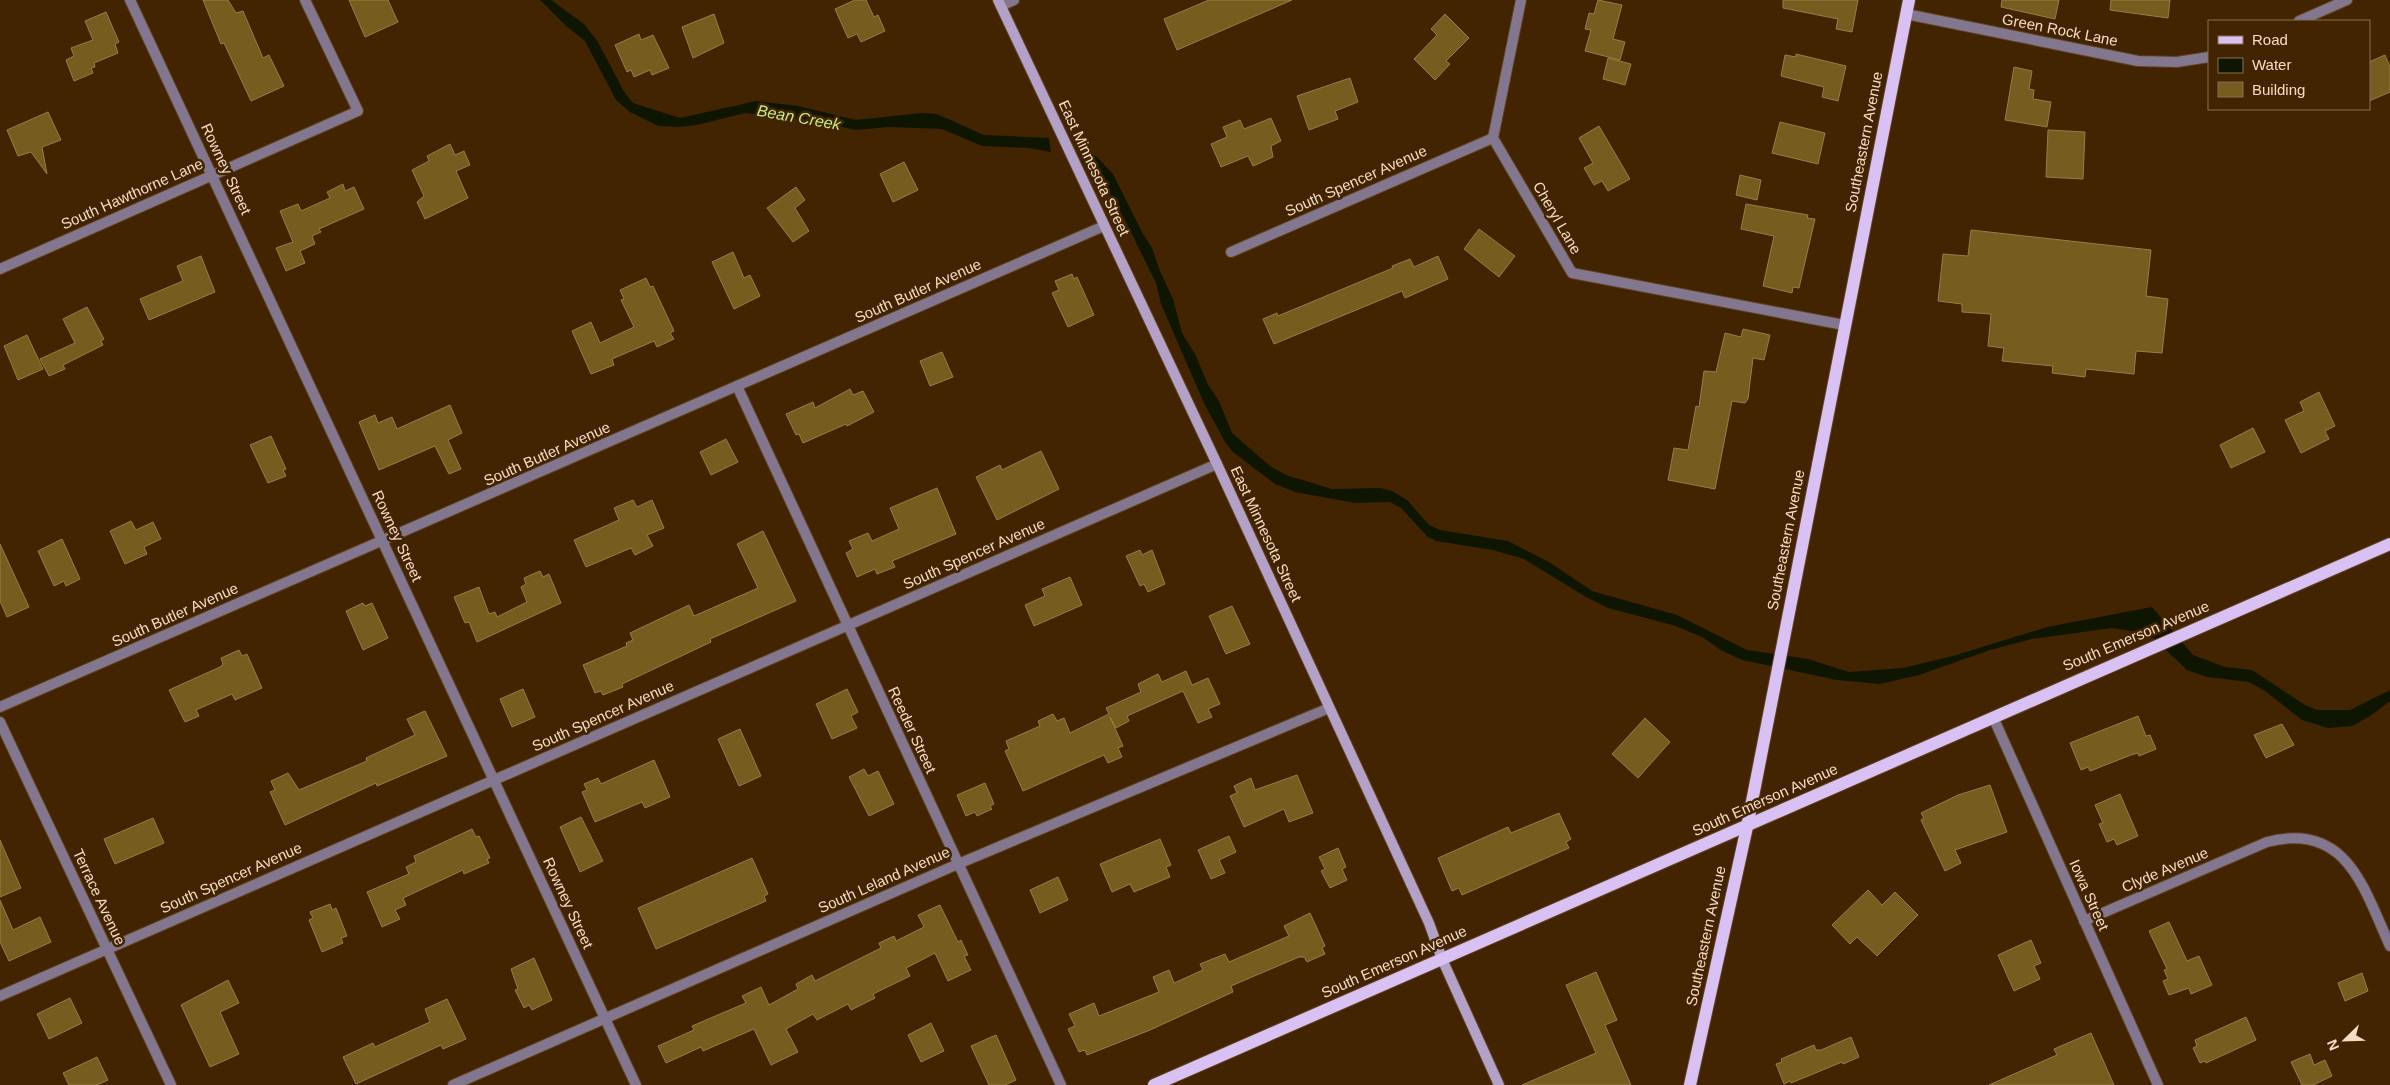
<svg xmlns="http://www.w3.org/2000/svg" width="2390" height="1085" viewBox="0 0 2390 1085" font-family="Helvetica,sans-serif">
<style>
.water{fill:#0e1602}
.building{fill:#765d1f;stroke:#987e41}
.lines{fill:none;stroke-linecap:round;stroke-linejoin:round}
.street-casing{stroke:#5f411f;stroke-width:12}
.secondary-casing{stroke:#5f411f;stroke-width:12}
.primary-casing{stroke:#5f411f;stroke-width:14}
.street{stroke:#82778f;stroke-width:10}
.secondary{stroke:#b3a1c7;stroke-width:10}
.primary{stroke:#d9c1f3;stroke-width:12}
.labels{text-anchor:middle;stroke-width:5;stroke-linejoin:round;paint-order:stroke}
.street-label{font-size:15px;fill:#f5dcc4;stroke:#432400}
.water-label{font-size:16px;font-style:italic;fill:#c3eb86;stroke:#432400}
</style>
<rect width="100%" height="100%" fill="#432400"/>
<!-- water -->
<g class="water">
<polygon points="540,0 551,0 584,24 598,42 623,90 633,103 680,118 756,101 798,106 856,120 921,113 937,114 984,135 1049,138 1051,152 1029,148 982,146 942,129 889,127 856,130 810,120 745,113 697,125 679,127 658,126 630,112 616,100 585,41 566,26"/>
<polygon points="1085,150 1096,156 1113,174 1142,232 1152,248 1160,271 1173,299 1182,333 1196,356 1208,385 1219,401 1232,433 1270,466 1286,475 1332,489 1380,488 1392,491 1407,500 1429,525 1440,530 1508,541 1549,562 1592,591 1677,615 1747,650 1808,659 1849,672 1903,668 1953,656 2047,627 2152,607 2193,655 2225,667 2252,670 2305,705 2317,710 2350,710 2390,690 2390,701 2370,716 2352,726 2328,728 2302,720 2265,691 2249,682 2207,677 2187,670 2149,634 2112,628 2032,639 1990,650 1919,675 1880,684 1837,680 1742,660 1721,650 1704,638 1676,626 1608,608 1586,597 1524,559 1493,550 1436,541 1428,537 1401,508 1390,502 1355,503 1295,492 1275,484 1233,452 1225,442 1204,403 1161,304 1156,283 1126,222 1097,171 1082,162"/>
</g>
<!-- building -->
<g class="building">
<polygon points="203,0 228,0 236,13 243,11 263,58 269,55 284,86 251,101 224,43 221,44"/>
<polygon points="349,0 388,0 398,22 365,37"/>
<polygon points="855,0 866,0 874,17 878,15 885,31 861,42 857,34 848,38 835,9"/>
<polygon points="1209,0 1292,0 1177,50 1164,19"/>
<polygon points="1598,0 1622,5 1613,39 1625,42 1620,60 1585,51 1591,30 1585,29 1589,13 1594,14"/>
<polygon points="1783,0 1858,0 1852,32 1836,29 1838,19 1783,8"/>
<polygon points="2002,0 2059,0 2055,19 2001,7"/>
<polygon points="2111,0 2170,0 2168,18 2110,10"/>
<polygon points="106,12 119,42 115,44 118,53 94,63 95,67 91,68 93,73 74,81 66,60 74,56 71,48 93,40 85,21"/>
<polygon points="714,14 724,43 693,58 682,27"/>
<polygon points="1445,14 1469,38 1446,61 1450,64 1435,80 1414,59 1437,35 1431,29"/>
<polygon points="639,34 641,40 653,35 669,68 652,75 650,70 634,77 631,70 627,72 615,45"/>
<polygon points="1796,54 1846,66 1838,101 1822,97 1824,87 1781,76 1785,55 1796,57"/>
<polygon points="2385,55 2390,67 2390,92 2369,101 2369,62"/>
<polygon points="1608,58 1631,64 1625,85 1603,79"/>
<polygon points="2014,67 2032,71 2029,89 2034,90 2033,99 2051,102 2047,127 2005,120"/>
<polygon points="1350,78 1358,102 1335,111 1338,119 1309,130 1297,96"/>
<polygon points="48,112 61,140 42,147 47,174 31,152 18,156 7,130"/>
<polygon points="1271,118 1281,141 1271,146 1273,157 1253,166 1248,156 1221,167 1211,144 1227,137 1223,127 1240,120 1244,129"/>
<polygon points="1780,122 1825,133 1818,164 1772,153"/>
<polygon points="1599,126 1630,179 1608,191 1602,181 1594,185 1584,168 1593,163 1579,138"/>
<polygon points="2048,130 2085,132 2083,179 2046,177"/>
<polygon points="450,144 455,155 464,151 470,165 456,171 468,198 425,219 417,202 424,196 412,170 429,161 427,156"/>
<polygon points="904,162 918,190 893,202 880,174"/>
<polygon points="1740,175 1761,180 1757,200 1736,195"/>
<polygon points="343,184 345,191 354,187 364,209 319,229 321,232 312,236 315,244 300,251 305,263 286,271 276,248 293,242 280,211 298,204 301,211 330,198 327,192"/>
<polygon points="796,187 805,200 795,208 809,231 793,242 767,208"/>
<polygon points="1746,204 1808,215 1807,218 1815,219 1799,288 1793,287 1792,293 1763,286 1774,236 1741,229"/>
<polygon points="1479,229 1515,256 1499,277 1464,249"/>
<polygon points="1971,230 2151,250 2146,296 2168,299 2162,353 2136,351 2134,374 2086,369 2085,377 2052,373 2053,366 2002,361 2004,348 1988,346 1991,314 1962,312 1962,304 1938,301 1943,254 1968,256"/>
<polygon points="733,252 744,278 750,275 760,296 734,309 712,262"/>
<polygon points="201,256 215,292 149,320 140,299 183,281 177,266"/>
<polygon points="1438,256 1448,279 1405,298 1402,291 1274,344 1263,319 1277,313 1278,316 1393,268 1392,266 1410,259 1414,267"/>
<polygon points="1072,274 1074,279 1077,277 1094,315 1068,327 1052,293 1059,290 1055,281"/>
<polygon points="646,278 650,287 653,286 674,331 670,333 674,339 657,347 654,341 612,359 614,365 591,374 572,331 591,322 600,343 634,327 621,300 624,299 620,290"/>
<polygon points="87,307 104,339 101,341 103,345 63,365 65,369 49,376 40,359 75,343 63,319"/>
<polygon points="1743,329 1770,335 1764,360 1753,358 1748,399 1745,403 1732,401 1715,489 1668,480 1674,448 1688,450 1696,406 1699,407 1704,371 1716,372 1725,333 1741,337"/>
<polygon points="27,335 43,369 18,380 4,346"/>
<polygon points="942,352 953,377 930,386 920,361"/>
<polygon points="850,389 853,395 863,391 874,412 847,426 846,424 803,443 799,434 796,435 786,414 813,402 815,408"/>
<polygon points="2319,392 2335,426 2325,431 2329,439 2301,453 2285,420 2304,411 2300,402"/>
<polygon points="450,405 462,433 448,440 461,469 449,474 435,446 379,470 359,422 375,415 378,423 392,417 397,429"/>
<polygon points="2253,428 2265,452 2231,468 2220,445"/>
<polygon points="271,436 286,469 283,470 286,476 268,483 250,445"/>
<polygon points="726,439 738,462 711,475 700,452"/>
<polygon points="1041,451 1059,489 997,520 976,477 1000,465 1002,470"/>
<polygon points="937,488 956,534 892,561 895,567 877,574 875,569 857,577 846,553 853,549 849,541 868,533 872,541 899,529 890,508"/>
<polygon points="633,500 637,507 652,500 664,528 647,535 653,546 635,555 631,548 586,567 574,540 619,520 614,508"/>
<polygon points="131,521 136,530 153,522 161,539 144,547 147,554 125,564 110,531"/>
<polygon points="763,531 796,601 710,639 711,642 622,684 623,687 603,695 601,691 595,693 583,665 627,646 626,643 633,640 630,633 689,605 694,616 758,588 737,544"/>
<polygon points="62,539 80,579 66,586 64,581 54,586 38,551"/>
<polygon points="0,544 29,607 7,617 0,601"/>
<polygon points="1140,550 1142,555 1152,550 1165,584 1148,592 1144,584 1140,586 1126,556"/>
<polygon points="540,571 543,577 549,574 561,603 477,642 469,622 465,623 454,597 479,587 489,614 495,612 497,617 527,602 521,587 526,584 524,578"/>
<polygon points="1070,577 1082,605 1034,626 1025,605 1045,596 1042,589"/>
<polygon points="363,603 365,606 372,603 388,638 363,650 346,611"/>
<polygon points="1232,606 1250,644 1226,654 1209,616"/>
<polygon points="239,650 242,656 247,654 262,688 235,700 232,694 196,710 199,716 185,722 169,690 220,667 223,664 221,658"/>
<polygon points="1186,671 1192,685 1208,678 1220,704 1208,709 1212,717 1198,723 1183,691 1127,716 1129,721 1116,728 1110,717 1123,746 1118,748 1122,757 1108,763 1104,755 1023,791 1005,751 1009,749 1006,741 1040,726 1038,721 1053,714 1057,721 1064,718 1070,733 1109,714 1106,708 1141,692 1138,684 1158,674 1162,682"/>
<polygon points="523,689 535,717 512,727 500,699"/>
<polygon points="847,689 858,712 851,716 857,728 832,739 816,704"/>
<polygon points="425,711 447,756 377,786 376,783 285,825 270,792 275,790 271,781 288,773 299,790 367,761 366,758 415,735 407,719"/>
<polygon points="2138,716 2146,736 2150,735 2156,749 2139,756 2138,753 2131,755 2090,771 2088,767 2081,770 2070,743"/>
<polygon points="1645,718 1670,742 1638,778 1612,754"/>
<polygon points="2282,724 2294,745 2266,758 2254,735"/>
<polygon points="740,729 761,776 739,786 718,739"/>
<polygon points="654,760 670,797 645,808 642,802 595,822 582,792 587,790 584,784 598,778 601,784"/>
<polygon points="864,769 868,776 878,771 894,804 869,816 849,777"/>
<polygon points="1297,775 1313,813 1289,822 1284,809 1244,827 1230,796 1237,793 1234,786 1251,778 1255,790"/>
<polygon points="985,783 994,804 990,806 992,809 977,816 975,812 966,816 957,795"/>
<polygon points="1990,785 2007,832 1955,850 1961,863 1945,871 1921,820 1924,818 1921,813 1958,795"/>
<polygon points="2120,794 2138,836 2117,845 2114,839 2107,842 2099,824 2103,823 2095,805"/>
<polygon points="1559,813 1571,839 1566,842 1569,848 1462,895 1459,888 1452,891 1438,858 1508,827 1511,833"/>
<polygon points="581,817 603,861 580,872 560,827"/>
<polygon points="153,818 164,843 115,864 104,839"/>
<polygon points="472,829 476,837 479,836 490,858 487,859 489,863 464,874 463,870 403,898 406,905 395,910 400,919 382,927 367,892 409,874 406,867 416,862 414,856"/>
<polygon points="1229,836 1236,852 1219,860 1225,873 1211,879 1198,850"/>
<polygon points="1160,839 1171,865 1166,867 1170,877 1134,892 1130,884 1112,892 1100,864"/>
<polygon points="0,840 21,888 0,897"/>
<polygon points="1338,848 1346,867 1342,869 1347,880 1330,888 1321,871 1325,869 1319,857"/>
<polygon points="752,858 768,894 764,896 766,901 656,949 638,908"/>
<polygon points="1058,877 1068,900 1040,913 1030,890"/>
<polygon points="1868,890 1882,905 1895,892 1918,915 1877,956 1857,937 1850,944 1832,925"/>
<polygon points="0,900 13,930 40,917 51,942 9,961 0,942"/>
<polygon points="330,904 332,910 336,908 347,936 341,938 343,943 322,952 309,920 313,918 310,912"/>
<polygon points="940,905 958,942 961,940 968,955 964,956 971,970 948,981 935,953 906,968 910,976 873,994 875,998 851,1010 848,1004 817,1020 813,1014 786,1029 798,1052 771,1065 754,1029 703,1051 701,1047 666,1063 658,1046 694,1030 692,1026 746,1003 742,996 761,987 769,1005 798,989 796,984 812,975 815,981 881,948 879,943 894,936 896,941 924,927 918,915"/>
<polygon points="1310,913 1325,946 1322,948 1325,954 1307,962 1304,957 1299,957 1231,986 1233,992 1150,1030 1087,1055 1085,1050 1079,1052 1068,1029 1075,1026 1069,1014 1094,1003 1099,1016 1159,992 1153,977 1169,970 1174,983 1203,970 1200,964 1225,954 1229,962 1289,936 1284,926"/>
<polygon points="2169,922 2187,961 2199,956 2212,985 2191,994 2189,988 2169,995 2163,981 2168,979 2164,970 2167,969 2149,931"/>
<polygon points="2031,940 2041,963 2034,966 2040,979 2014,991 1998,955"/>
<polygon points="534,958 552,1000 532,1010 529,1005 524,1008 515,990 518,989 511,969"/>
<polygon points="1596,972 1617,1020 1605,1025 1631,1085 1522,1085 1596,1053 1566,985"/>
<polygon points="2362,973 2368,991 2345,1001 2338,983"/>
<polygon points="228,980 239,1003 220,1012 239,1054 210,1067 181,1005"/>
<polygon points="70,998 82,1023 49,1039 37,1014"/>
<polygon points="447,999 466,1039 443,1049 441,1045 356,1084 343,1057 373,1043 375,1047 430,1022 425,1009"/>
<polygon points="2246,1017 2256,1040 2206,1063 2205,1061 2200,1063 2193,1048 2197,1046 2195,1040"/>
<polygon points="931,1023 944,1051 921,1062 908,1035"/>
<polygon points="2091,1033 2114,1085 1989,1085 2057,1055 2054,1049"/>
<polygon points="996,1035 1016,1080 1005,1085 989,1085 971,1046"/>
<polygon points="1851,1037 1859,1057 1843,1064 1842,1062 1791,1083 1790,1081 1784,1084 1776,1064 1782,1062 1781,1059 1814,1045 1816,1050 1821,1050"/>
<polygon points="2310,1054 2314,1065 2325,1060 2332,1076 2313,1085 2302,1085 2291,1062"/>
<polygon points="97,1057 108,1080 97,1085 69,1085 63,1073"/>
</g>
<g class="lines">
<defs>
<g id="street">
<polyline points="130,0 636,1085"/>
<polyline points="1521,0 1493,138 1572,273 1844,325"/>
<polyline points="1001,6 1014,0"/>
<polyline points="1906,14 2138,61 2177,62 2209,57"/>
<polyline points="2299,21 2347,0"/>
<polyline points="1231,252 1493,138"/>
<polyline points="0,269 358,111 305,0"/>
<polyline points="737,386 1061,1085"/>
<polyline points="0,707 1104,226"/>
<polyline points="1993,717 2158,1085"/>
<polyline points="0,722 171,1085"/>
<path d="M2084,921l183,-79c80,-21 97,47 123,104"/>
<polyline points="0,996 1217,464"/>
<polyline points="453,1085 958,864 1329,708"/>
</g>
<polyline id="secondary" points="998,0 1217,464 1429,923 1442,959 1499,1085"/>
<g id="primary">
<polyline points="1154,1085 2390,544"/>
<polyline points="1690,1085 1747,827 1909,0"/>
</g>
</defs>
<!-- street casing -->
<use href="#street" class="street-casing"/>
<!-- secondary casing -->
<use href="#secondary" class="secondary-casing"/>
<!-- primary casing -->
<use href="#primary" class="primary-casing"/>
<!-- street -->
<use href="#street" class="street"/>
<!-- secondary -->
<use href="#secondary" class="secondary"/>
<!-- primary -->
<use href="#primary" class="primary"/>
</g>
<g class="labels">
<!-- street labels -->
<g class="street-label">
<text transform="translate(2060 30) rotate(11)" y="5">Green Rock Lane</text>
<text transform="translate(1864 142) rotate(-79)" y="5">Southeastern Avenue</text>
<text transform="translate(1094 168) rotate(65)" y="5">East Minnesota Street</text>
<text transform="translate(226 169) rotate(65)" y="5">Rowney Street</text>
<text transform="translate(1356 181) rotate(-24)" y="5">South Spencer Avenue</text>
<text transform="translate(132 194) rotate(-24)" y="5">South Hawthorne Lane</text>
<text transform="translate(1557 218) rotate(60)" y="5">Cheryl Lane</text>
<text transform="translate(918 291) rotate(-24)" y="5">South Butler Avenue</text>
<text transform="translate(547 454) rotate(-24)" y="5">South Butler Avenue</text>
<text transform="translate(1266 534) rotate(65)" y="5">East Minnesota Street</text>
<text transform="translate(397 536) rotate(65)" y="5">Rowney Street</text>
<text transform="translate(1786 540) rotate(-79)" y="5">Southeastern Avenue</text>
<text transform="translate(974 554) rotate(-24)" y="5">South Spencer Avenue</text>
<text transform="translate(175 615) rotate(-24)" y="5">South Butler Avenue</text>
<text transform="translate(2136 636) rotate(-23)" y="5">South Emerson Avenue</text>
<text transform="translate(603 716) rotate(-24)" y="5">South Spencer Avenue</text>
<text transform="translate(912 730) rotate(65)" y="5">Reeder Street</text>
<text transform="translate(1765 800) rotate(-24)" y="5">South Emerson Avenue</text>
<text transform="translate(2165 870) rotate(-23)" y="5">Clyde Avenue</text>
<text transform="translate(231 878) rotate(-24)" y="5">South Spencer Avenue</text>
<text transform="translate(884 880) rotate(-24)" y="5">South Leland Avenue</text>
<text transform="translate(2089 895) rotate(66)" y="5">Iowa Street</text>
<text transform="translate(99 897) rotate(65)" y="5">Terrace Avenue</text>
<text transform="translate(568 903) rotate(65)" y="5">Rowney Street</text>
<text transform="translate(1706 936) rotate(-78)" y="5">Southeastern Avenue</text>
<text transform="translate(1394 962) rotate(-24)" y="5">South Emerson Avenue</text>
</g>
<!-- water labels -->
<g class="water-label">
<text transform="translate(799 117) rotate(10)" y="6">Bean Creek</text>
</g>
</g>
<!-- legend -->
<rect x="2208" y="20" width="162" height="90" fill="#432400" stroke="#8a6e4e"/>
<rect x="2218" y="36" width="25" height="8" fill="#d9c1f3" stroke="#8a6e4e"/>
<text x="2252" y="45" font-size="15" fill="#f5dcc4">Road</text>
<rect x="2218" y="58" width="25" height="15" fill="#0e1602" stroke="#8a6e4e"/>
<text x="2252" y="70" font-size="15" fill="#f5dcc4">Water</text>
<rect x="2218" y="82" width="25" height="15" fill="#765d1f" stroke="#8a6e4e"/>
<text x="2252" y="95" font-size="15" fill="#f5dcc4">Building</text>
<!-- north arrow -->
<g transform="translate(2345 1040) rotate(247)" stroke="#432400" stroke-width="4" paint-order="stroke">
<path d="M0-4L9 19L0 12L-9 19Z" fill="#f5dcc4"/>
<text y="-8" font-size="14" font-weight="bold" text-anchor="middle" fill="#f5dcc4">N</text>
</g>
</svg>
